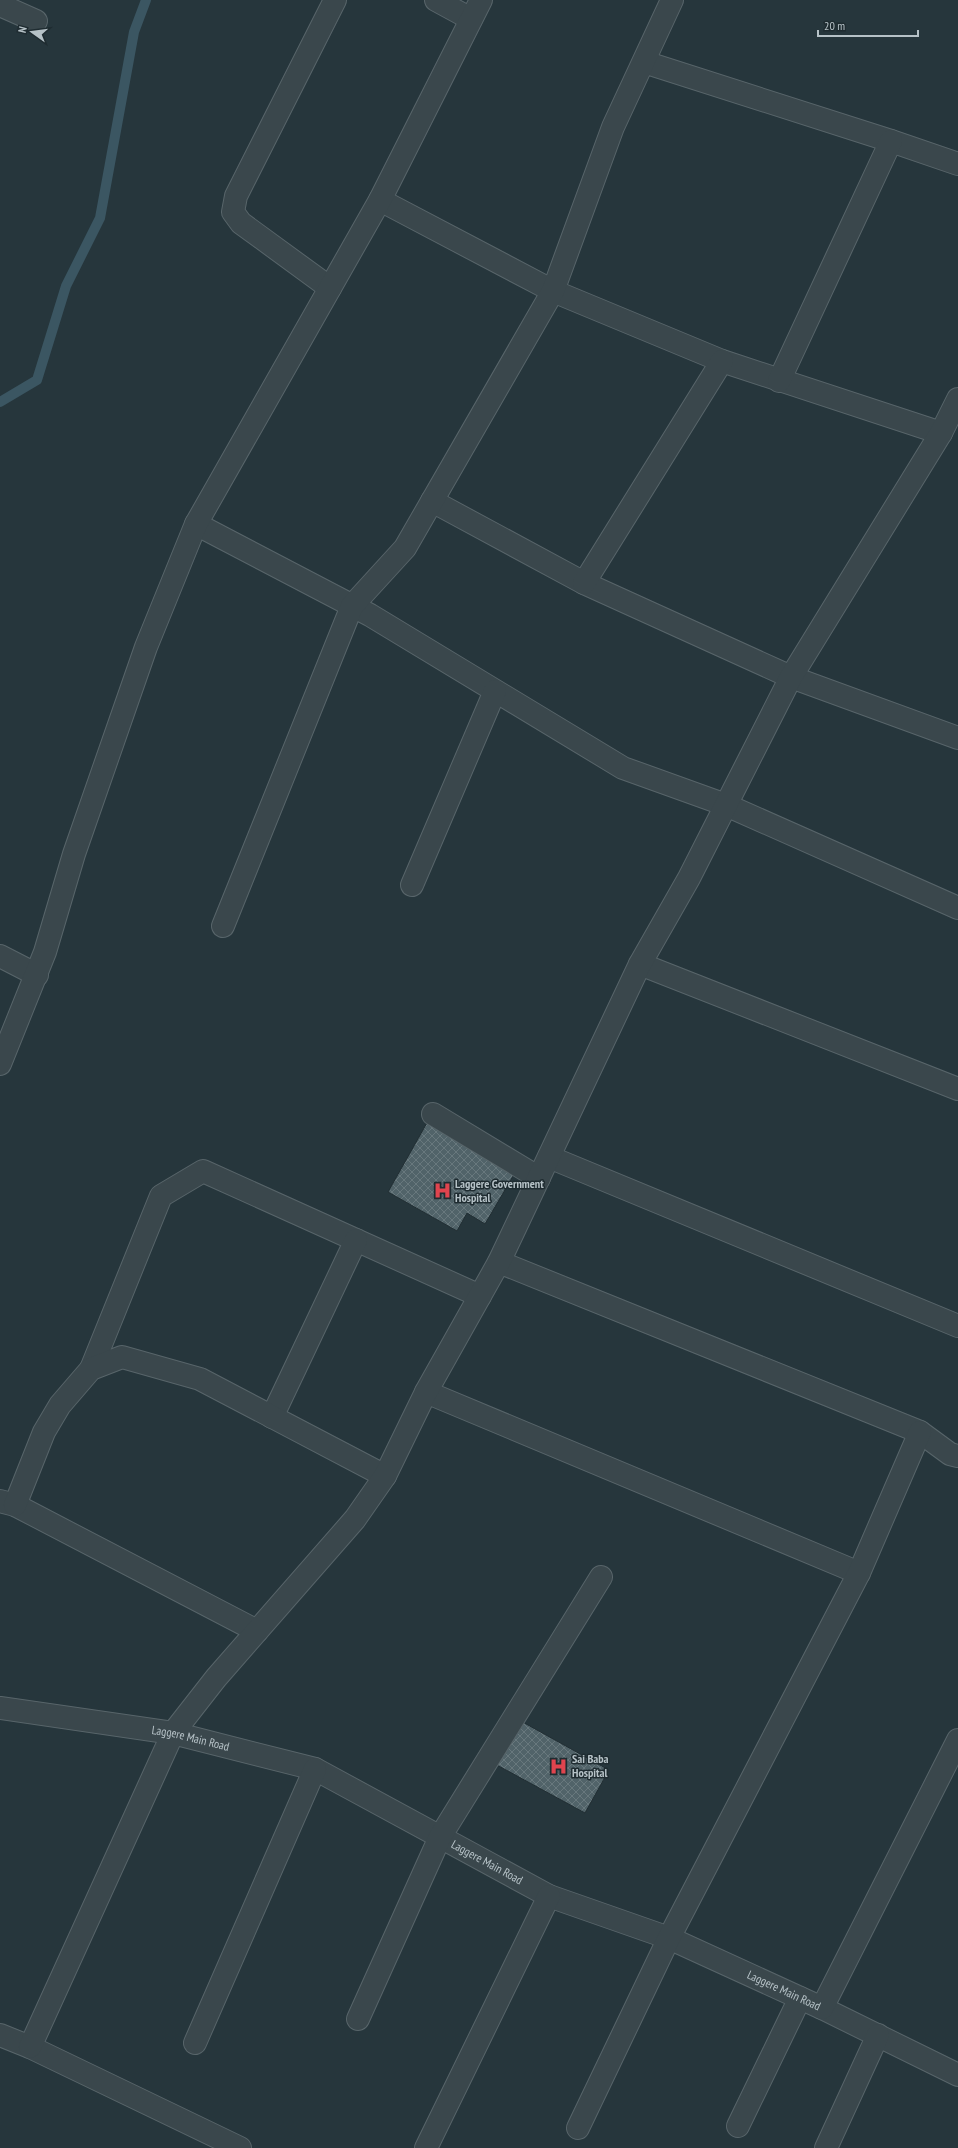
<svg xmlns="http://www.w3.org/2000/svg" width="958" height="2148" viewBox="0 0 958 2148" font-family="'PT Sans Narrow',sans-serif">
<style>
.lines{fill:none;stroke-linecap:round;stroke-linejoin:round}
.stream{stroke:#3b5662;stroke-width:10}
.building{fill:url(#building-cross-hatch);stroke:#212e33}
.minor-casing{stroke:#58656a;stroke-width:24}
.minor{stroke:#3a474c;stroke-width:22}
.labels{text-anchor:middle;stroke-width:3;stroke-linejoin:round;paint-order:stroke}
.poi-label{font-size:12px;font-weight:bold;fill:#b6c2c7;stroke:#1f2c31;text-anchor:start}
.street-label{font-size:12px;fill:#b6c2c7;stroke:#1f2c31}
</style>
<defs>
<pattern id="building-cross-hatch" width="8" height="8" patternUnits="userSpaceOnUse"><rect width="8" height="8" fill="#516369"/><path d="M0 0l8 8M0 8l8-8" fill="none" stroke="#68787d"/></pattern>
</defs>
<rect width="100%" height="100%" fill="#26363c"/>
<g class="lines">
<!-- stream -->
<polyline class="stream" points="0,402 37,380 66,286 100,218 134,32 146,0"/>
</g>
<!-- building -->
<g class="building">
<polygon points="428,1121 516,1171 485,1224 467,1213 457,1231 388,1192"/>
<polygon points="519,1720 609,1770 585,1813 495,1764"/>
</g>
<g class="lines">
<defs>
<g id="minor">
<polyline points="436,0 471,19"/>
<polyline points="0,5 36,21"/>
<polyline points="644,62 891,141 958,164"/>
<polyline points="380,200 553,291 722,361 941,433"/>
<polyline points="330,288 241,223 233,212 236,196 335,0"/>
<polyline points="779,381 891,141"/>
<polyline points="432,501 584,583 791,677 958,738"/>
<polyline points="196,524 370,615 623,768 726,805 958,908"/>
<polyline points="584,583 722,361"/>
<polyline points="412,885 495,691"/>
<polyline points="223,926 352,606 405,548 553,291 613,127 672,0"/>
<polyline points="0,956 37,975"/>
<polyline points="640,964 958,1089"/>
<polyline points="0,1064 45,952 74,854 146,647 196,524 380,200 481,0"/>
<polyline points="433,1114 539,1178"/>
<polyline points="549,1157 958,1326"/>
<polyline points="499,1262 920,1432 950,1454 958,1456"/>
<polyline points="91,1369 161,1196 203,1171 480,1296"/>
<polyline points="426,1392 859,1573"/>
<polyline points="272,1417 356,1240"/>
<polyline points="0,1501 15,1505 257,1631"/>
<polyline points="15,1505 44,1432 60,1405 91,1369 122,1357 200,1379 385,1476"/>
<path id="s1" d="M0,1708l173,25 142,36 234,127 120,42 153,70 136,67"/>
<polyline points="822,2008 958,1740"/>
<polyline points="358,2019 440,1837 601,1577"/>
<polyline points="0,2035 30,2047 240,2148"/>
<polyline points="195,2043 315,1769"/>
<polyline points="30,2047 173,1733 216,1678 355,1519 385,1476 426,1392 499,1262 640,964 689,878 791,677 941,433 958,399"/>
<polyline points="738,2126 800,1998"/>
<polyline points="578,2128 669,1938 859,1573 920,1432"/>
<polyline points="426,2148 549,1896"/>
<polyline points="826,2148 878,2035"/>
</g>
</defs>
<!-- minor casing -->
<use href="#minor" class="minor-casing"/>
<!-- minor -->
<use href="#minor" class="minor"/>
</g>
<!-- icons -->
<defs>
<symbol id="hospital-bare" viewBox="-9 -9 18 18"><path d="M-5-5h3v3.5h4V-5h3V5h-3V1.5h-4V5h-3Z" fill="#e0444e" stroke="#1f2c31" stroke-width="2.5" paint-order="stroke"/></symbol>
</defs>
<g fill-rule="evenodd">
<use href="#hospital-bare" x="430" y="1178" width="25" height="25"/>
<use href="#hospital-bare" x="546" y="1754" width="25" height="25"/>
</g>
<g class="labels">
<!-- poi labels -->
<g class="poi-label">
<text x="455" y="1188">Laggere Government<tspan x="455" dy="14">Hospital</tspan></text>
<text x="572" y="1763">Sai Baba<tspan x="572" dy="14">Hospital</tspan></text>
</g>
<!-- street labels -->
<g class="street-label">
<text dy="4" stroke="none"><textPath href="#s1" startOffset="193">Laggere Main Road</textPath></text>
<text dy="4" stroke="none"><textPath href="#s1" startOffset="517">Laggere Main Road</textPath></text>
<text dy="4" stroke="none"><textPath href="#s1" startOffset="841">Laggere Main Road</textPath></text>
</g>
</g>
<!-- north arrow -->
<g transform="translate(32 32) rotate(284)" stroke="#1f2c31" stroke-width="3" paint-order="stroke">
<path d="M0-3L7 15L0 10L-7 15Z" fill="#b6c2c7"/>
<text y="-6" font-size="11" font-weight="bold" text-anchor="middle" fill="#b6c2c7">N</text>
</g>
<!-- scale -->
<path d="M818 30v6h100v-6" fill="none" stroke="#b6c2c7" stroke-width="2"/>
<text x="824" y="30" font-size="12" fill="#b6c2c7" stroke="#1f2c31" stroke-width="3" paint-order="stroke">20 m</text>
</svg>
